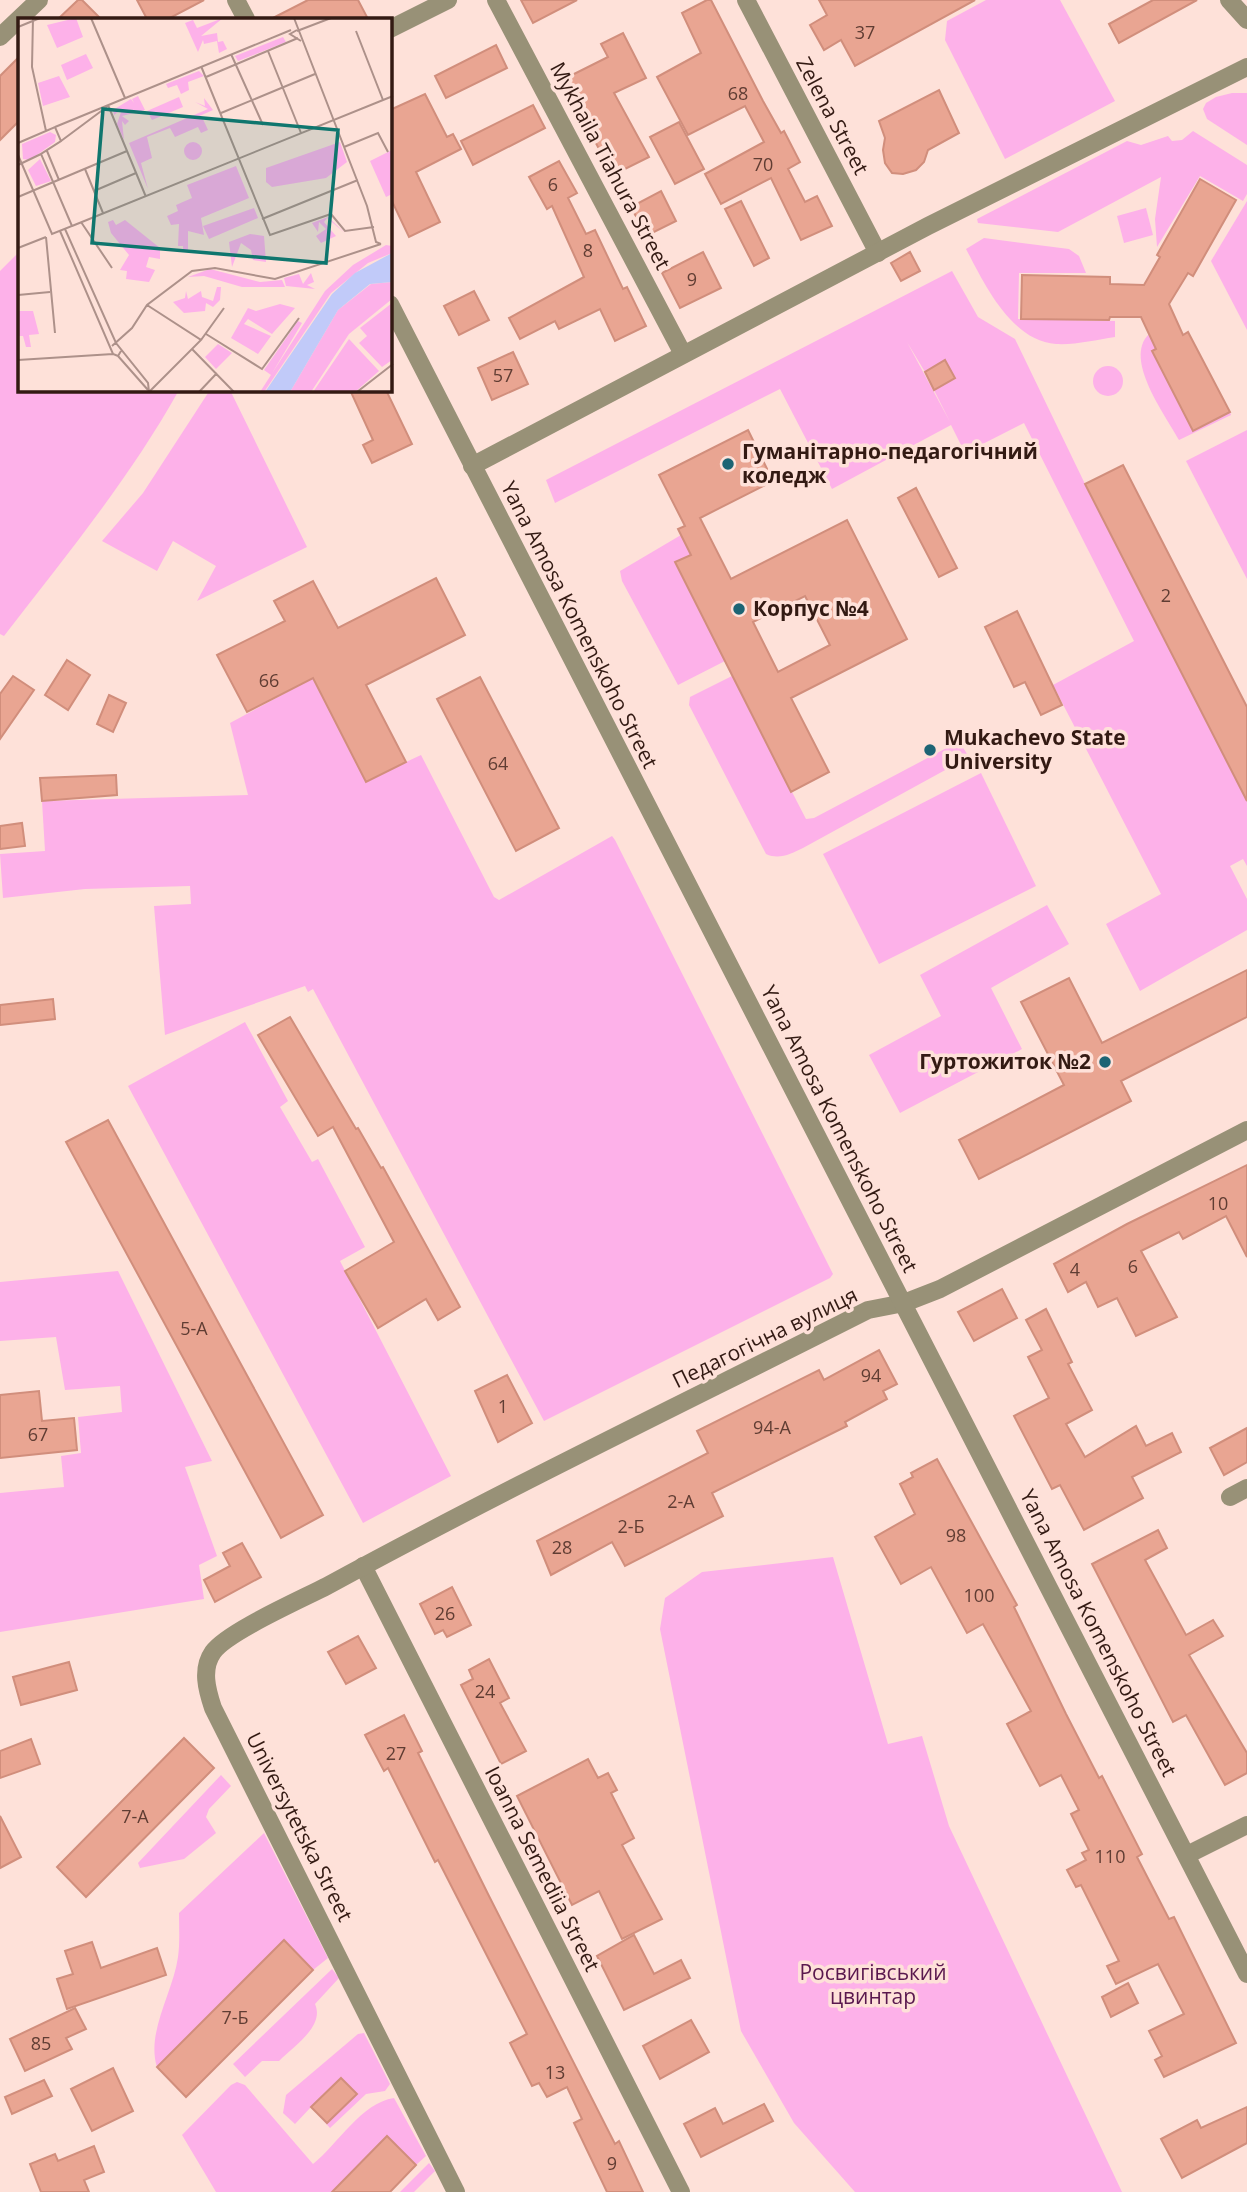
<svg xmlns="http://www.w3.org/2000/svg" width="1247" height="2192" viewBox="0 0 1247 2192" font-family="'Open Sans',sans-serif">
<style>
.green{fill:#fdb1e9;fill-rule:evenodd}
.building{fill:#e9a592;stroke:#d18e7c;stroke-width:2;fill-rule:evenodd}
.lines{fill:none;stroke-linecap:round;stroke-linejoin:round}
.minor{stroke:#989177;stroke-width:18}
.tertiary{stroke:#989177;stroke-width:18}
.poi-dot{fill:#1d6474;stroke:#fee1d9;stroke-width:2.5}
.labels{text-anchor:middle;stroke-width:7;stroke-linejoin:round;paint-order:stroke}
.number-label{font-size:18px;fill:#603d33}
.street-label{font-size:21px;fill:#331a13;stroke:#fee1d9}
.poi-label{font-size:21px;font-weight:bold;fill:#331a13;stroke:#fee1d9;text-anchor:start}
.park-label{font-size:21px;fill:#5a184e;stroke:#fee1d9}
.inset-road{fill:none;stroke:#ad918a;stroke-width:2}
.view{fill:#0f766e;fill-opacity:0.15;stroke:#0f766e;stroke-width:3.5}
.inset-edge{fill:none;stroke:#331a13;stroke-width:3.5}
</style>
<rect width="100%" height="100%" fill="#fee1d9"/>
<!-- green -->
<g class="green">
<polygon points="986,0 1060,0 1115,101 1005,159 945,40 947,21"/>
<polygon points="1232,93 1247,93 1247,145 1207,119 1203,109 1206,103 1216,97"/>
<polygon points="1193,131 1247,165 1247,194 1243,201 1200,176 1157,247 1155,219 1161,177 1058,232 978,223 977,219 1127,141 1141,145 1168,136 1172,141 1182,140"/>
<polygon points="1247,201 1247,330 1211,261"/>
<polygon points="1146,208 1153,235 1124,243 1117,216"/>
<path d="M984,238l85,11 10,7 7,17h-67l-1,46 97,2v16c-19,3 -40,8 -59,7 -45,-3 -72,-61 -90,-95z"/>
<path d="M19,252v138h160c-49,88 -114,167 -175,246l-4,-2v-363z"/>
<path d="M952,271l26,46 37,22 70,145 162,317v65l-4,-7 -13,7 17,33v31l-107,61 -34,-67 55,-30 -108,-209 81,-44 -110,-218 -59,30 -14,-28 -119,64 -52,-100 -225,114 -9,-23zM907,342l18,30 20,-12 10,18 -21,12 16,32z"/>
<path d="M1149,334l7,15 -4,2 41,80 37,-19 1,3 -52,25c-14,-26 -56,-81 -30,-106z"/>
<circle cx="1108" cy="381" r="15"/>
<polygon points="210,390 230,390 307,547 197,601 216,566 173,541 157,571 102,541 143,493"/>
<polygon points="1247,430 1247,579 1186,461"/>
<polygon points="681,535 691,555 675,563 725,661 678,685 622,581 620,571"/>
<path d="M732,676l74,143 8,-1 142,-75 6,3 7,11 -166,91c-12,6 -24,12 -37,6l-77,-149 1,-8z"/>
<polygon points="313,678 406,762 421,755 494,897 499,900 612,836 615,840 833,1274 830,1278 544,1421 313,989 308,992 305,986 165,1035 154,906 191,904 190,886 85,889 3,898 0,854 45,851 42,801 248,795 230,723"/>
<polygon points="981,773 1036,886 879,964 823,854"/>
<polygon points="1047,905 1069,944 991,988 1022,1049 900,1113 869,1055 941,1016 920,975"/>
<polygon points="245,1022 288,1101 280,1107 312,1162 318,1159 365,1247 340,1261 451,1476 363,1523 128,1086"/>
<polygon points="118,1271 212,1461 185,1467 217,1556 199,1565 204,1599 0,1632 0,1493 64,1487 61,1456 81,1453 78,1417 122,1412 120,1386 65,1390 56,1337 0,1341 0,1282"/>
<polygon points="833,1557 888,1744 922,1736 949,1826 1122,2192 855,2192 794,2123 741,2031 660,1629 665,1598 702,1572"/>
<polygon points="221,1775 231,1786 209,1809 206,1817 216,1833 184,1859 140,1868 138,1863"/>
<path d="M264,1833l64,125 -15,12 -29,-30 -127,127c-11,-35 16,-74 21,-110 2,-14 1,-30 1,-44z"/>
<path d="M332,1969l7,9 -24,26c10,22 -21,42 -36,57h-17l-17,16 -12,-13z"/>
<polygon points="364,2033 390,2084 385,2091 366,2094 330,2128 311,2107 295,2124 283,2113 286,2095 358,2034"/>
<path d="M237,2082l8,3 68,79c25,-20 48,-61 81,-66l32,58 -10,9 -29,-29 -55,56h-116l-34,-57 49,-50z"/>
<polygon points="429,2163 435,2171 414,2192 400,2192"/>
</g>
<!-- building -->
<g class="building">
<polygon points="78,0 82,0 101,19 58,19"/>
<polygon points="137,0 204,0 168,19 147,19"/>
<polygon points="308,0 358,0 368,19 271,19"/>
<polygon points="521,0 577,0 533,23"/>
<polygon points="707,0 711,0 763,101 781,133 784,131 800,162 788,169 805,202 817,196 832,226 801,240 771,178 721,204 705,174 764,142 745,106 688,135 657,77 701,53 682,13"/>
<polygon points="819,0 975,0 855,66 841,40 824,50 810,25 827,15"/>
<polygon points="1153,0 1197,0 1119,43 1109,24"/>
<polygon points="623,33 646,78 614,93 649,157 613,175 562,80 608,57 601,44"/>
<polygon points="496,45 507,68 446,98 435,76"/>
<polygon points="19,57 19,121 0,140 0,76"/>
<polygon points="939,90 959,133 928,150 924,162 916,170 903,174 892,173 885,163 883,150 885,138 879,121"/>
<polygon points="425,94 447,137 453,134 461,149 416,172 440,222 409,237 390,197 390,110"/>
<polygon points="533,105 545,128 473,165 461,141"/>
<polygon points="679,122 704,169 675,184 650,137"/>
<polygon points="559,161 577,193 568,198 586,234 595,230 623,289 627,287 646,326 615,341 600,309 559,329 555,321 520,339 509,318 584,277 552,206 547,209 529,177"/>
<polygon points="1200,179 1236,200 1193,276 1188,273 1169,304 1183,335 1188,332 1230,412 1193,431 1152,351 1156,349 1141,317 1110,317 1109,320 1021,319 1022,275 1110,277 1110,284 1144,285 1160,257 1157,255"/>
<polygon points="661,191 676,221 646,236 631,207"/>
<polygon points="741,201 769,258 754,266 725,209"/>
<polygon points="703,252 721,288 680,308 662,273"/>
<polygon points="910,252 920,271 901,281 891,263"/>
<polygon points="474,291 489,320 459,335 444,306"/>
<polygon points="513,352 528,384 492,400 478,368"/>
<polygon points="945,360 955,378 934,390 925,372"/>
<polygon points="350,390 386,390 412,444 372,463 363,445 373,440"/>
<path d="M748,430l25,51 -73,37 31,61 116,-59 60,119 -116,59 38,74 -38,20 -116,-230 16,-7 -13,-26 7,-3 -26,-51zM805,596l25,49 -52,27 -25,-50z"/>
<polygon points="1123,465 1247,707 1247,801 1085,484"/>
<polygon points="916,488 957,568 939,577 898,498"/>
<polygon points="436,578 465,635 366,685 406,762 366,782 313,678 247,712 217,655 285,621 274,601 313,581 338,628"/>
<polygon points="1017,611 1062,705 1041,715 1025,682 1014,687 985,627"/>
<polygon points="67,660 90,675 68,710 45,695"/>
<polygon points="13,676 34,690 0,739 0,694"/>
<polygon points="480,677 559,828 516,851 437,699"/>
<polygon points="109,695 126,703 113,732 97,724"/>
<polygon points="116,775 117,795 42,801 40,778"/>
<polygon points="22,823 25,846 0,849 0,826"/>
<polygon points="1247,970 1247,1017 1121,1081 1131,1101 979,1179 959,1140 1064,1085 1021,1002 1069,978 1102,1043"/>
<polygon points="53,999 55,1019 0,1025 0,1005"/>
<polygon points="290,1017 356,1129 358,1128 381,1168 383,1167 460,1307 438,1320 426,1299 378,1328 345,1271 394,1242 333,1127 318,1136 258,1035"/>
<polygon points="108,1120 323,1515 281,1538 66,1142"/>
<polygon points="1247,1165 1247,1257 1226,1216 1183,1239 1179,1232 1141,1251 1177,1317 1136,1336 1117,1298 1098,1307 1086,1282 1068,1292 1054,1264 1127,1224"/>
<polygon points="1002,1289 1017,1318 974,1341 958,1312"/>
<polygon points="1046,1309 1072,1362 1068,1364 1092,1410 1066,1424 1085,1457 1136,1426 1146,1446 1172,1433 1181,1452 1132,1477 1143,1498 1084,1530 1060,1485 1052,1489 1014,1416 1049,1398 1028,1357 1042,1350 1026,1320"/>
<polygon points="879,1350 897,1384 883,1391 887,1399 845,1422 847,1426 712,1493 723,1516 625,1566 612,1542 551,1575 537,1541 708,1453 697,1431 819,1370 824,1380"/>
<polygon points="507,1375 532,1423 498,1442 475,1391"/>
<polygon points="39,1391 42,1421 74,1418 77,1450 0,1458 0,1395"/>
<polygon points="1247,1428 1247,1462 1224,1475 1210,1448"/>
<polygon points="937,1459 1017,1605 1014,1607 1066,1714 1099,1778 1102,1776 1142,1854 1137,1857 1169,1919 1174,1917 1236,2043 1164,2077 1155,2060 1162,2056 1149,2031 1184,2014 1158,1964 1116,1984 1107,1966 1119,1961 1081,1885 1076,1887 1067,1870 1086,1860 1082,1853 1089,1850 1071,1814 1079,1810 1061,1775 1040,1786 1007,1724 1031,1711 1014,1680 983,1624 967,1633 931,1567 901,1584 875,1537 915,1514 900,1484 913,1477 911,1473"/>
<polygon points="1158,1530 1167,1548 1145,1560 1186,1635 1213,1620 1223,1636 1189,1655 1247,1753 1247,1773 1225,1785 1186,1715 1173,1722 1092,1564"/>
<polygon points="242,1543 261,1577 215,1602 204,1580 230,1566 223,1553"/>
<polygon points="452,1587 471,1625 447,1637 443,1630 435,1634 420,1604"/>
<polygon points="358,1636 376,1668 346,1684 328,1652"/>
<polygon points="489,1659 509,1698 500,1703 526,1751 501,1764 461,1685 473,1679 469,1670"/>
<polygon points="69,1662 77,1690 21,1705 13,1677"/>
<polygon points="404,1715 422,1751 418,1753 489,1896 615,2144 619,2141 643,2192 607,2192 574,2123 582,2119 567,2087 547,2097 539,2083 532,2086 510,2043 527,2034 438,1860 435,1862 388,1768 384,1771 365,1735"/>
<polygon points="184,1738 214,1768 86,1897 57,1867"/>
<polygon points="31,1739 40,1764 0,1778 0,1751"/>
<polygon points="588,1759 598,1778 608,1773 617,1790 611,1793 634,1838 622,1845 662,1919 622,1939 599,1891 572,1905 517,1796"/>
<polygon points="0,1816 21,1857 0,1868"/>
<polygon points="634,1935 654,1974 681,1960 690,1978 624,2010 597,1956"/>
<polygon points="284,1940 313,1970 186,2097 157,2067"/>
<polygon points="92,1942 101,1968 157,1948 166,1975 67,2009 57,1979 73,1974 65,1951"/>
<polygon points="1128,1983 1138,2003 1111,2017 1102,1997"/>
<polygon points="75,2008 86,2029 66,2038 72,2049 25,2071 10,2039"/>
<polygon points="691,2020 709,2052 660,2079 643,2046"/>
<polygon points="113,2068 133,2111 92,2131 71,2089"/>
<polygon points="341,2078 357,2094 327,2123 311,2107"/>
<polygon points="44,2080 52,2096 12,2114 5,2097"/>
<polygon points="764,2104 773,2121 701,2157 684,2124 715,2108 723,2124"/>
<polygon points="1247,2107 1247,2143 1182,2178 1161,2139 1197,2120 1201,2128"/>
<polygon points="387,2136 416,2165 390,2192 332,2192"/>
<polygon points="94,2146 104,2172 84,2180 89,2192 41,2192 30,2164 55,2154 58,2161"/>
</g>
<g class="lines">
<!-- minor -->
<g class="minor">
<polyline points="496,0 683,354"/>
<polyline points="746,0 878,253"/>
<polyline points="390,29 448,0"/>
<polyline points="0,37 39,0"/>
<polyline points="472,466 928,226 1247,67"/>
<polyline points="1230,1497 1247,1488"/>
<polyline points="363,1566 681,2192"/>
<polyline points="1187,1855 1247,1825"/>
<path d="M456,2192l-243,-484c-6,-18 -12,-39 0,-56 14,-20 89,-53 114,-66 178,-97 361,-185 541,-276l36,-7 36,-14 307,-159"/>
</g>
<!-- tertiary -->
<g class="tertiary">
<polyline points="236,0 246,19"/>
<polyline points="1229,0 1247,20"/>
<polyline points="390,304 1247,1974"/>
</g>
</g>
<!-- markers -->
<g class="poi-dot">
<circle cx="728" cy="464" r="7"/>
<circle cx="739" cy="609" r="7"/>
<circle cx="930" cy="750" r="7"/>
<circle cx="1105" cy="1062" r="7"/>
</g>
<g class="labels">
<!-- number labels -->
<g class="number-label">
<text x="865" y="39">37</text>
<text x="738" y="100">68</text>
<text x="763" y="171">70</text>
<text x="553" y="191">6</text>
<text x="588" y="257">8</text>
<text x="692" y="286">9</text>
<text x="503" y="382">57</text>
<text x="1166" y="602">2</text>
<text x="269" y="687">66</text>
<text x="498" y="770">64</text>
<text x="1218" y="1210">10</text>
<text x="1133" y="1273">6</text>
<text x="1075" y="1276">4</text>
<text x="194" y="1335">5-А</text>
<text x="871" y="1382">94</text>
<text x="503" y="1413">1</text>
<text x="772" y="1434">94-А</text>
<text x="38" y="1441">67</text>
<text x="681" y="1508">2-А</text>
<text x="631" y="1533">2-Б</text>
<text x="956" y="1542">98</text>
<text x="562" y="1554">28</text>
<text x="979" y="1602">100</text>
<text x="445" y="1620">26</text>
<text x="485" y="1698">24</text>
<text x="396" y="1760">27</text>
<text x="135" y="1823">7-А</text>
<text x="1110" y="1863">110</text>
<text x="235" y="2024">7-Б</text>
<text x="41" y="2050">85</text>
<text x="555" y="2079">13</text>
<text x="612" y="2170">9</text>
</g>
<!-- street labels -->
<g class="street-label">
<text transform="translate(832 116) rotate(62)" y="7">Zelena Street</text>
<text transform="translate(610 166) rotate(62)" y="7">Mykhaila Tiahura Street</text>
<text transform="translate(579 625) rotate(63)" y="7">Yana Amosa Komenskoho Street</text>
<text transform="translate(839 1129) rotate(63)" y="7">Yana Amosa Komenskoho Street</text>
<text transform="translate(765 1338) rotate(-26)" y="7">Педагогічна вулиця</text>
<text transform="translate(1098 1633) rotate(63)" y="7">Yana Amosa Komenskoho Street</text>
<text transform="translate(299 1827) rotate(63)" y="7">Universytetska Street</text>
<text transform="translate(542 1869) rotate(63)" y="7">Ioanna Semediia Street</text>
</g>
<!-- poi labels -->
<g class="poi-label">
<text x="742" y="459">Гуманітарно-педагогічний<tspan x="742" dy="24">коледж</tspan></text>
<text x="753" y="616">Корпус №4</text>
<text x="944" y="745">Mukachevo State<tspan x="944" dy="24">University</tspan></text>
<text x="1091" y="1069" text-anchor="end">Гуртожиток №2</text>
</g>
<!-- park labels -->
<g class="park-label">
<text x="873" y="1980">Росвигівський<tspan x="873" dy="24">цвинтар</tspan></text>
</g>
</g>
<!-- overview -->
<g transform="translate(18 18)">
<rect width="374" height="374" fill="#fee1d9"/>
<path d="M58,0l7,19 -26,11 -10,-23zM205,0l-22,18 16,-3 1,9 5,-1 4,8 -8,4 -2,-12 -13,3 -1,-4 -5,12 -13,-29 8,-3 4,8zM265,19l3,5 -48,19 -3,-5zM68,36l7,14 -26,12 -6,-15zM181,53l5,5 -16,6 1,8 -8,4 -4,-9 -9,3 -2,-4zM41,58l11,21 -27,9 -5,-23zM120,78l7,14 -23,6 7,5 -4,4 -3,-4 2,19 -7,-16 5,-15 -8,6 -1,-5 18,-11 3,4 -2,-4zM161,79l4,10 -31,13 -5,-9zM186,80l9,12 -18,8 7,-1 6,13 -7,3 -3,-6 -23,10 -5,-9 -23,9 5,21 -11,5 7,26 -19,-46 79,-34 -13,-7 10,4zM32,114l6,3 -1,7 -25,18 -7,-1 -1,-15zM322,124l7,20 -21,16 -54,9 -6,-5v-14zM166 133a9 9 0 1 1 18 0a9 9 0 1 1-18 0ZM374,132v44l-6,3 -16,-36zM22,141l11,22 -15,5 -8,-16zM218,148l13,32 -48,20 3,17 -16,-4v20h-5v-5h-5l1,-22 -8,1 -4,-9 11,-5 -2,-6 16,-7 -5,-13zM236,190l4,10 -49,21 -6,-13zM310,199l17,16 -18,-15 -3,4 12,14 -15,7 -5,-7 10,-7 -7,-7 -1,10 -6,-9zM95,202l3,5 9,-5 35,28v11l-11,-2 -3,10 9,3 -6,12 -23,-3 1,-8 -7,-1 9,-15 -18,-22 -3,-11zM232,216l14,2 2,26 -13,-2 -2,-10 -10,-7 -9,24 -3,-25zM368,227l6,1v7l-24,10 -37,30 -67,99h-4l65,-101 28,-26zM192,251l50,13 22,-2 3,7h-43l-38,-11 -16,1zM293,255l3,9 -7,3 8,4 -29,-3 -2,-8 15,-4 4,10zM374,264v17l-43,35 -38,58h-21l48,-82 33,-26zM199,269h4l-1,13 -7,7 -7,-4 -1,8 -21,2 -11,-11 12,-4 1,-7 2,8 13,-8 1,6 11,4zM374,285v57l-10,7 -23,-24 8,-7 -7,-8zM262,286l15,4 -23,26 -24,-15 -4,5 27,12 -13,18 -27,-16 17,-30 8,3zM0,293h15l6,23 -10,1 2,12h-5l-3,-11h-5v8zM280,303l4,2 -31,52 -7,-5zM331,321l30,32 -24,21h-42zM200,326l14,9 -16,16 -11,-12z" fill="#fdb1e9"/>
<path d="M374,235v29l-22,2 -32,26 -48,82h-25l67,-98 23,-21z" fill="#c1caf9"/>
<path class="inset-road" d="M15,0l-1,49 14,64M73,0l34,80M276,0l73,188 9,36 5,2M0,9l22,-9M279,12l-7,4 11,7M279,13l34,-13M338,13l27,69M250,33l33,82M213,36l32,71M183,48l69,169 61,-21 14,17 29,-4M188,59l92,-39M90,87l38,92M203,95l94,-39M37,109l236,-97M43,123l47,-35M0,125l37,-16 6,14 -20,13 31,72 -20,8 -34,-79M326,129l34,-14 10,19M29,133l12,29M0,147l23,-11M67,151l18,44M76,173l42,-18M0,179l109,-46M244,201l96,-39M63,204l31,46M54,208l321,-130M47,211l51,114 32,40 1,9M42,213l53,123 5,2 3,-5M28,219l9,96M0,230l28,-11M0,277l32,-3M129,287l54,35 -52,52M188,316l56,35 37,-51M183,322l23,-32M94,328l20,-18 15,-23 45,-34 23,-3 60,11 106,-35M174,331l42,43M100,338l30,34M0,342l95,-6M181,374l18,-19M339,374l36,-28"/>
<path class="view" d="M85,91l235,21 -12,133 -234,-20z"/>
<rect width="374" height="374" class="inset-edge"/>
</g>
</svg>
